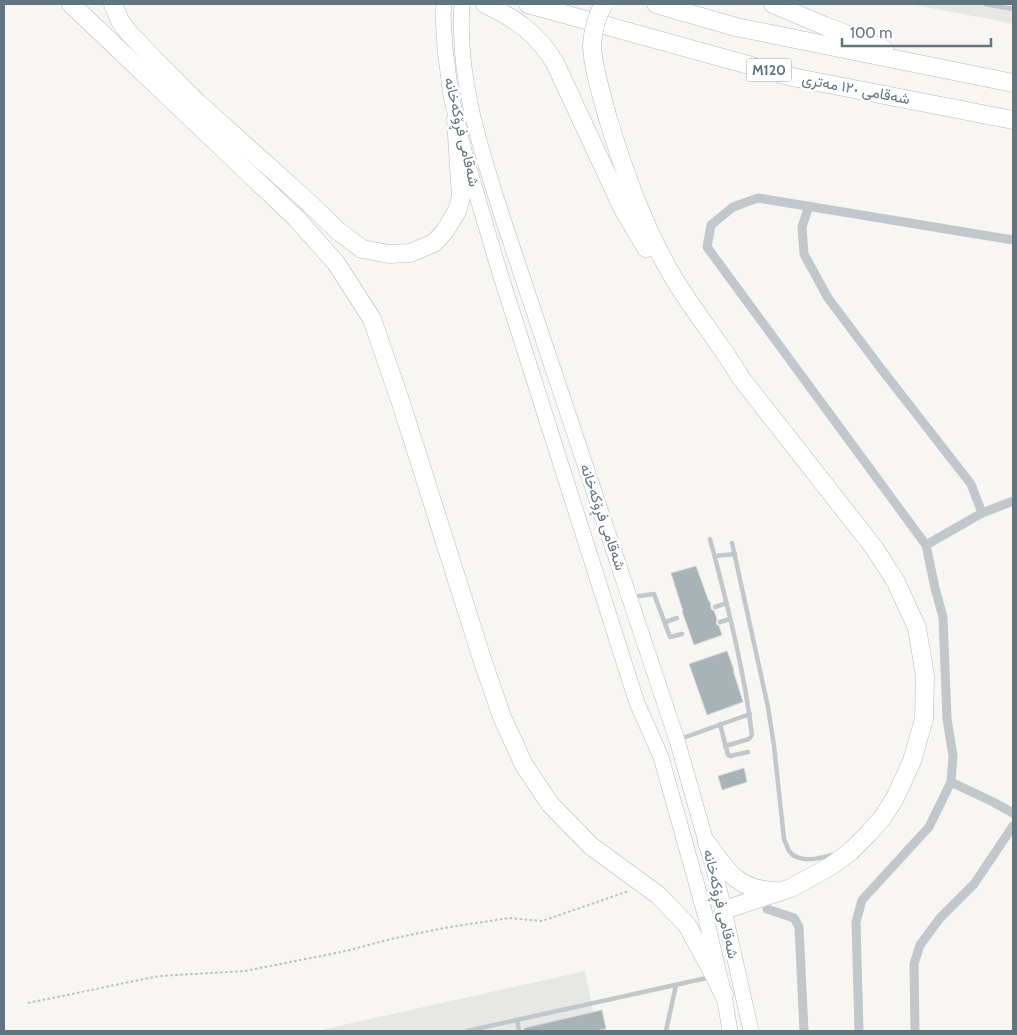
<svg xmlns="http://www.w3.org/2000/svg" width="1017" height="1035" viewBox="0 0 1017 1035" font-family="Cabin,Vazirmatn,sans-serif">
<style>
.built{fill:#e7e8e6}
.building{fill:#a8b3b7;stroke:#d8d8d6}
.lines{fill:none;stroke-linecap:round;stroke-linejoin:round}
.primary-casing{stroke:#b5babe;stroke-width:16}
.motorway-casing{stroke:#b4b9bc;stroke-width:19}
.path{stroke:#bbbfc1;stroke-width:2;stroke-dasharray:2.5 2.5;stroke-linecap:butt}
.service{stroke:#c1c7ca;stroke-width:4.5}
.minor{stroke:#c1c7ca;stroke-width:9}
.primary{stroke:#fff;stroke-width:15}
.motorway{stroke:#fff;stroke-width:18}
.motorway-bridge-casing{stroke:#b4b9bc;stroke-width:19;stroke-linecap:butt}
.motorway-bridge{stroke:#fff;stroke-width:18}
.labels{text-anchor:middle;stroke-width:5;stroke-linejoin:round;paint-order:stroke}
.shield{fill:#fff;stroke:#909ea6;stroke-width:1}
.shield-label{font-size:14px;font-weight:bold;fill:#607580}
.street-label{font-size:15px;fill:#607580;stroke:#fff}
</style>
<rect width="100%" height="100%" fill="#f7f6f3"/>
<!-- built -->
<g class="built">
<polygon points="909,4 1013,4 1013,24 989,19"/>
<polygon points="585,971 597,1031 316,1031"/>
</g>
<!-- building -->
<g class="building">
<polygon points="696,566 709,602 710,601 711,609 714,611 717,619 716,624 719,626 722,635 694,645 682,611 683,611 671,573"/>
<polygon points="727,651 734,670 733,670 743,702 707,715 689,664"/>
<polygon points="744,768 747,782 722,790 718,776"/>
<polygon points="602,1010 606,1029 594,1031 524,1031 524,1028"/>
</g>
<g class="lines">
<defs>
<g id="primary">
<polyline points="444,4 443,15 445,48 451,96 465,155 498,267 637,703 661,757 705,914 724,995 730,1031"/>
<path d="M462,4c-5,73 17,140 39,209l176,527 41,144 33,147"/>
</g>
<g id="motorway">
<polyline points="71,4 296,218 336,263 372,319 401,403 483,662 502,717 524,765 550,804 591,846 658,895 687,925 712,971 724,995"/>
<polyline points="113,4 120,21 129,33 157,62 198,103 306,200 337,230 362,249 389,254 410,253 434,243 445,231 457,211 461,197 456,119"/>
<path d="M485,4c31,15 52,29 70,59l68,146 23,39"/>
<polyline points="528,4 792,77 1013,120"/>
<polyline points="656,4 736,27 1013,83"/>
<polyline points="773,4 825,26 884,49"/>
<path d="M592,45c1,24 10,51 16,74 17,55 36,109 65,158 21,35 47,66 68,101l134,171 21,33 21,46 8,48 -1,43 -12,42 -17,37 -12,19 -14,16 -18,18 -20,15 -40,22 -67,22"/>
<path d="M707,843c20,28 30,47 69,48"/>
</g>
</defs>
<!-- primary casing -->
<use href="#primary" class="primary-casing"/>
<!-- motorway casing -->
<use href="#motorway" class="motorway-casing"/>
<!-- path -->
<polyline class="path" points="28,1003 159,976 245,971 346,951 395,938 444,928 509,918 542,921 629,891"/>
<!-- service -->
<g class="service">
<polyline points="985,4 1013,9"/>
<path d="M710,539c17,64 34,130 42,196l-3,4 -24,7"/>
<path d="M732,543l36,164 6,39 10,93c2,4 3,8 5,12 11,14 32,7 46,3"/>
<polyline points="715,556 735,554"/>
<polyline points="632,597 654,594 670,637 682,634"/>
<polyline points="715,607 727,603"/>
<polyline points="665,622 677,618"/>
<polyline points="720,622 730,619"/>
<polyline points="720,724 728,755 730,756 748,752"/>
<polyline points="680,739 750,714"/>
<polyline points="517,1020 519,1031"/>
<polyline points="467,1031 711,977"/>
<polyline points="666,1031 676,985"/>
</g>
<!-- minor -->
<g class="minor">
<polyline points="809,206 802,227 804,254 828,298 879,366 971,484 982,513"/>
<polyline points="926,545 982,513 1013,501"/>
<polyline points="951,782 993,802 1013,813"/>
<polyline points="767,909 794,918 799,927 804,1031"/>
<polyline points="859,1031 856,922 862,900 929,827 951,782 953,756 947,719 943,617 935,588 926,545 707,247 711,225 733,207 758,198 1013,240"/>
<polyline points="915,1031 914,964 920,945 940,918 974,884 1013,826"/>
</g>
<!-- primary -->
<use href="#primary" class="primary"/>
<!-- motorway -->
<use href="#motorway" class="motorway"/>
<defs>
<path id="motorway-bridge" d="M592,45c1,-14 4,-28 12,-41"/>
</defs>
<!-- motorway-bridge casing -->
<use href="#motorway-bridge" class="motorway-bridge-casing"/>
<!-- motorway-bridge -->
<use href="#motorway-bridge" class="motorway-bridge"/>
</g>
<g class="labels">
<!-- shield labels -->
<rect class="shield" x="746.5" y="58.5" width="45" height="23" rx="4"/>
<g class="shield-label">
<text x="769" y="75">M120</text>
</g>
<!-- street labels -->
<g class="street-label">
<text transform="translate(856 89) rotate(11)" y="5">شەقامی ١٢٠ مەتری</text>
<text transform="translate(462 132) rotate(77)" y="5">شەقامی فڕۆکەخانە</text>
<text transform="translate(603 517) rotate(71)" y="5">شەقامی فڕۆکەخانە</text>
<text transform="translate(721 904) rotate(77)" y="5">شەقامی فڕۆکەخانە</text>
</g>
</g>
<!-- border -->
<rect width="1017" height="1035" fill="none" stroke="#607580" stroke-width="10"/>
<!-- scale -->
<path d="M842 38v8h149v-8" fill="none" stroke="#607580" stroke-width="2.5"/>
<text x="850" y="38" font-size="15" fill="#607580" stroke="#ffffff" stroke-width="4" paint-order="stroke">100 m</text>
</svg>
